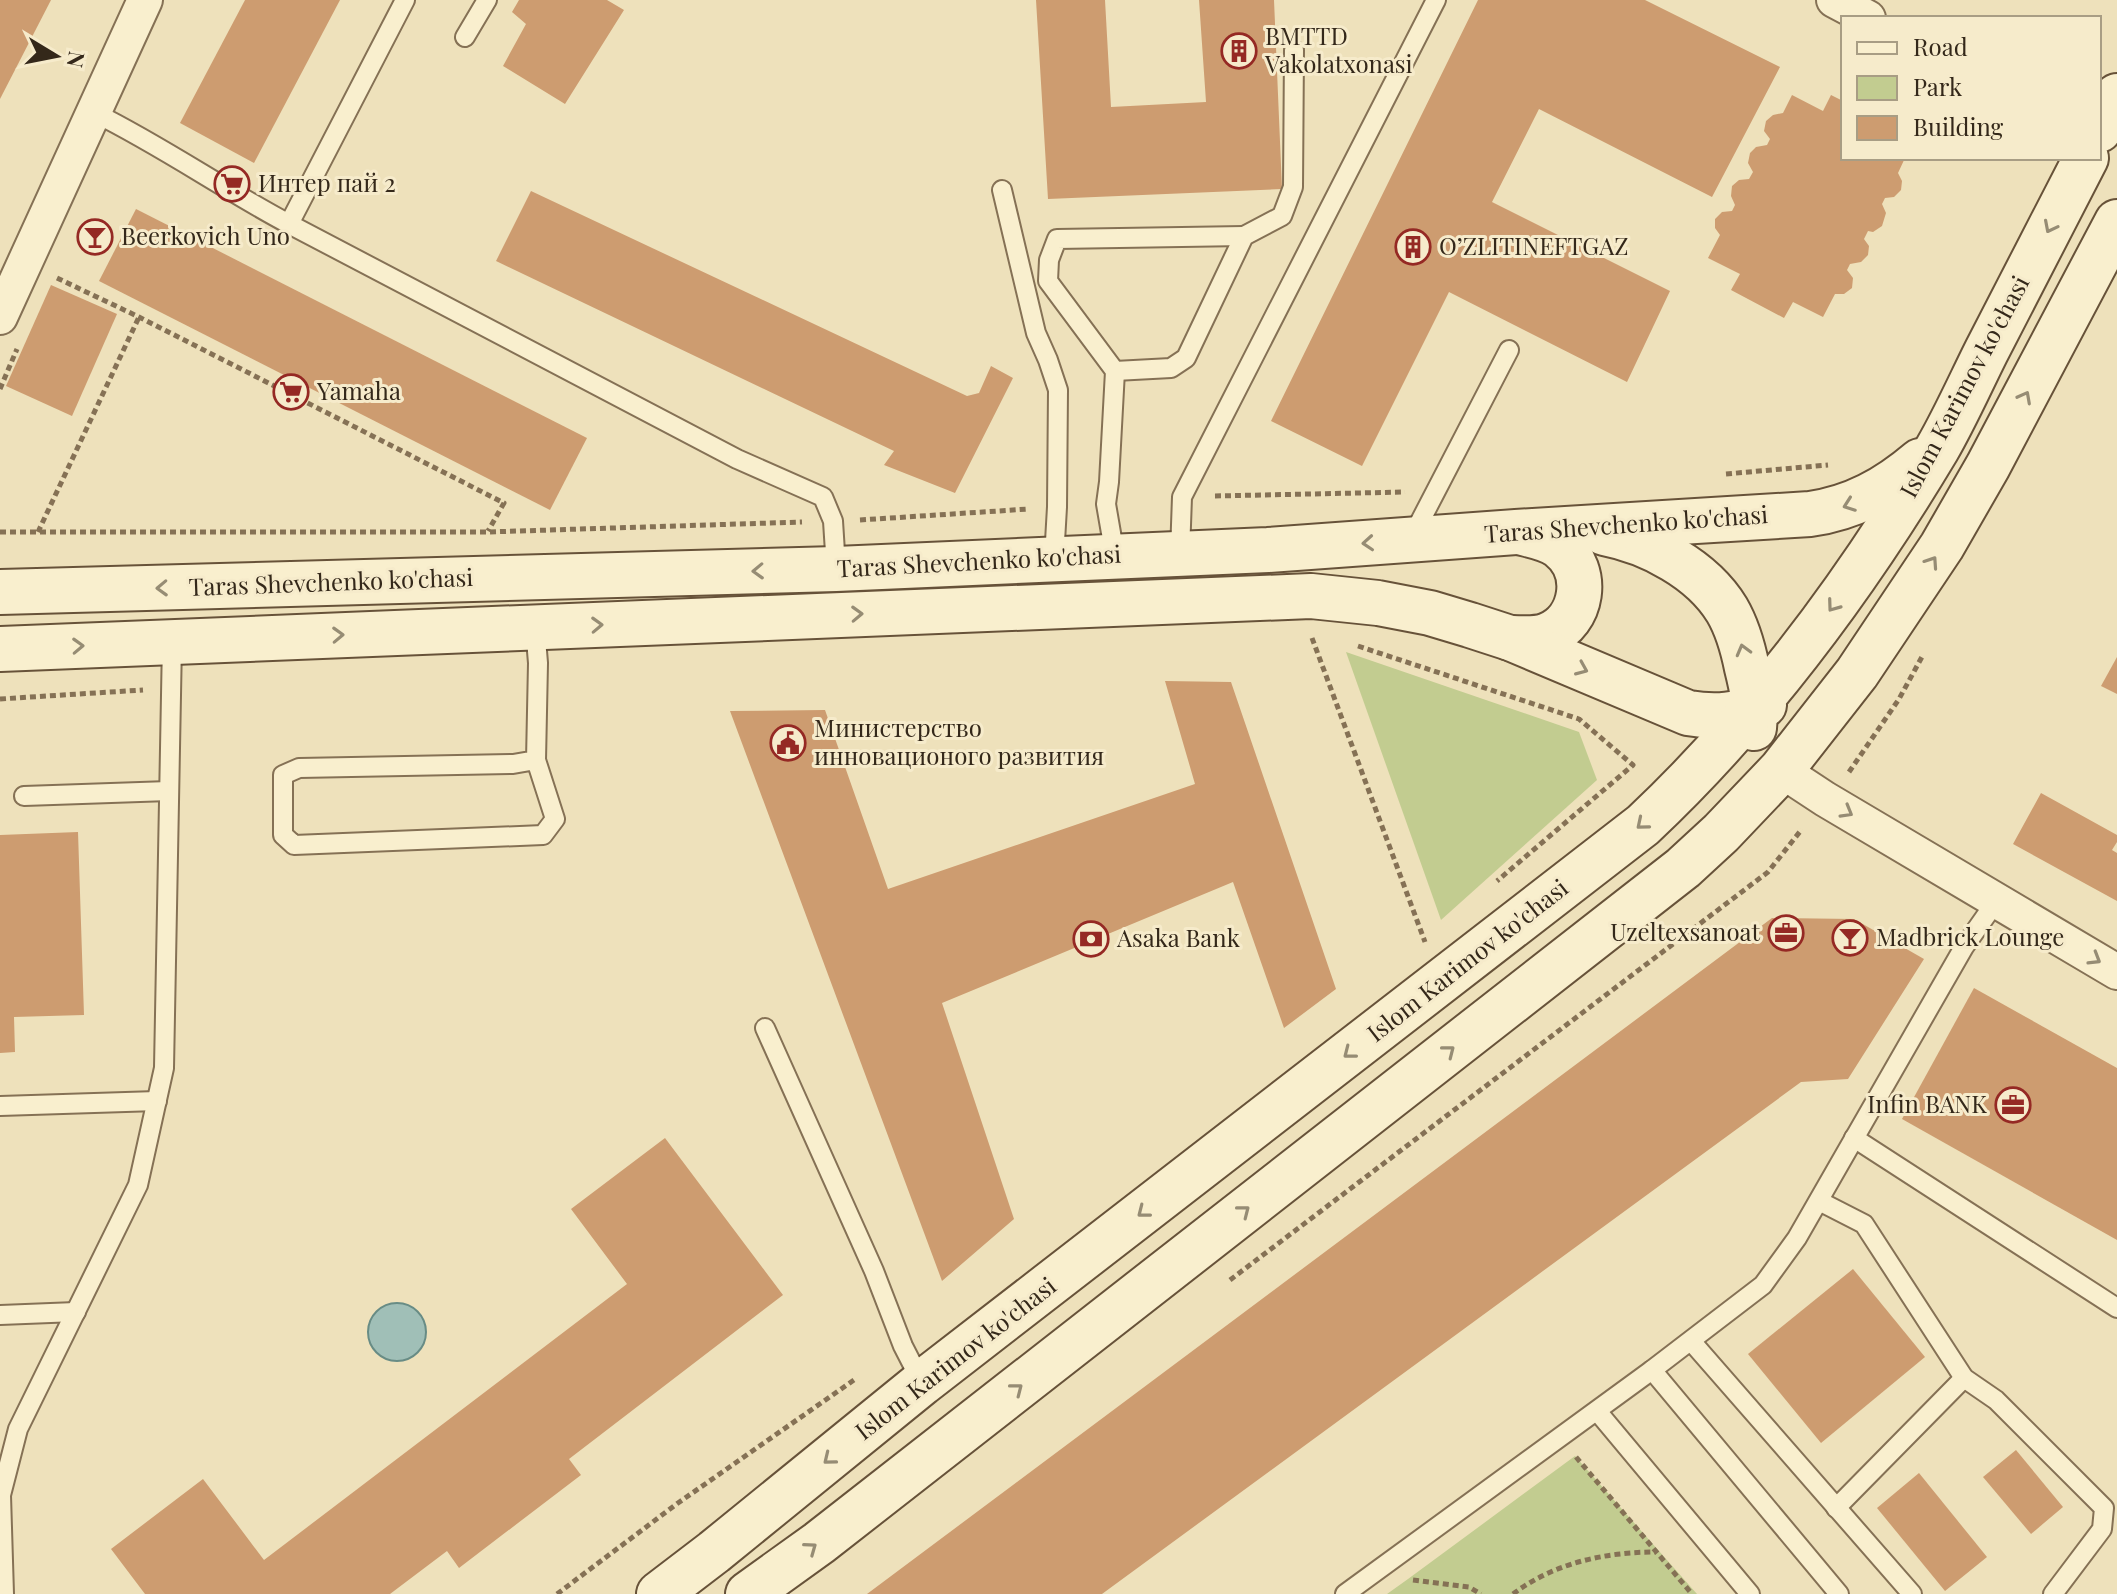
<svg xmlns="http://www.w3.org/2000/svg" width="2117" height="1594" viewBox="0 0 2117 1594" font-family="'Playfair Display',serif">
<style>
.green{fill:#c2cc90}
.water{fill:#a0bfb7;stroke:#688c85;stroke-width:2}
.building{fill:#cd9c70}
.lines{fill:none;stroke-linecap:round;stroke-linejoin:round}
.service-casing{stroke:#857155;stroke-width:22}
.minor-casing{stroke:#857155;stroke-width:38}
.secondary-casing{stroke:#675239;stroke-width:48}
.path{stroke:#857155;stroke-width:5;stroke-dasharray:6 4;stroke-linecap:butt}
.service{stroke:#f9efce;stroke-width:18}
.minor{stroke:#f9efce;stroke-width:34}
.secondary{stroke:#f9efce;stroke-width:44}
.oneway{stroke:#968c74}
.labels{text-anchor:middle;stroke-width:6;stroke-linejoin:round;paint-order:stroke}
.poi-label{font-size:24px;fill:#34281a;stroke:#f6ebcb;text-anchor:start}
.street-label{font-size:24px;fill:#34281a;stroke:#f6ebcb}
</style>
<rect width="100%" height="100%" fill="#eee1bb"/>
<!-- green -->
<g class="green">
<polygon points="1346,652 1579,732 1597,780 1441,920"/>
<polygon points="1575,1456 1697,1594 1387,1594 1408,1579"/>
</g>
<!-- water -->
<circle class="water" cx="397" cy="1332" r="29"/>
<!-- building -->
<g class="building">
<polygon points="0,0 51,0 0,99"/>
<polygon points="245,0 340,0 254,163 180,123"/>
<polygon points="519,0 607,0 624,10 565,104 503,66 526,24 512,12"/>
<polygon points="1036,0 1105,0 1111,107 1206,102 1199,0 1274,0 1282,189 1048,199"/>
<polygon points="1478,0 1645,0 1780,67 1712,197 1539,109 1492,202 1670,291 1627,382 1449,292 1362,466 1271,421"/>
<polygon points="1792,95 1823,111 1831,95 1843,101 1843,158 1905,158 1898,173 1902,181 1901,190 1894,197 1885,198 1882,204 1886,213 1882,226 1873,232 1868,231 1864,239 1869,246 1868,255 1861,262 1850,264 1847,270 1853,278 1852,288 1844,294 1835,294 1823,317 1793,302 1784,318 1731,290 1740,274 1708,258 1720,235 1715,228 1715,219 1722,212 1732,211 1735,205 1731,196 1732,186 1739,180 1749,179 1753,172 1748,163 1750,153 1756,147 1767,145 1770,139 1764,131 1766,121 1773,115 1783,113"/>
<polygon points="531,191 967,396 979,393 991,366 1013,378 955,493 884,465 894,451 496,261"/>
<polygon points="136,209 587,438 550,510 99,281"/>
<polygon points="51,285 117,314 72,416 6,386"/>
<polygon points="2117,657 2117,694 2101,686"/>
<polygon points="1165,681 1231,682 1336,989 1284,1028 1233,882 942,1003 1014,1219 942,1281 730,711 825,710 888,889 1195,784"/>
<polygon points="2041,793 2117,835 2117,842 2112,850 2117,853 2117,901 2013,844"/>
<polygon points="78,832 84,1015 14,1017 15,1052 0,1053 0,835"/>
<polygon points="1772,918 1854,919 1924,959 1848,1079 1801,1082 1102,1594 867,1594"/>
<polygon points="1974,988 2117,1068 2117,1240 1902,1119"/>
<polygon points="665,1138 783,1295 569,1459 581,1475 459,1568 447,1551 390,1594 145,1594 111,1549 203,1479 264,1560 627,1284 571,1209"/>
<polygon points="1853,1269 1925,1357 1821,1443 1748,1354"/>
<polygon points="2016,1450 2063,1507 2031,1534 1983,1477"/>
<polygon points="1919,1473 1987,1557 1945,1591 1877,1508"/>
</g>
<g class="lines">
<defs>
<g id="service">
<polyline points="465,37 487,0"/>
<path d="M95,113c67,33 128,76 194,111l448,235 86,38 10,24 3,47"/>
<polyline points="1002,190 1036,333 1048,360 1058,390 1057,507 1054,559"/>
<polyline points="289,224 405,0"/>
<polyline points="1115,371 1171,368 1186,358 1244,236 1282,216 1293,187 1294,50"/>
<polyline points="1412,537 1509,350"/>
<polyline points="1180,553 1182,497 1436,0"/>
<polyline points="1115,556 1106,504 1109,482 1115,371 1048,281 1049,260 1057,239 1244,236"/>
<polyline points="535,627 538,663 536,760 555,819 543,835 294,845 283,835 283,775 299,768 513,764 536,760"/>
<polyline points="24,796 169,791"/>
<polyline points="765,1028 874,1271 903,1346 922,1383"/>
<polyline points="0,1106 157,1101"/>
<polyline points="1854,1138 2117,1308"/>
<polyline points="1819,1201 1864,1224 1964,1378 1996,1400 2104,1508 2102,1529 2053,1594"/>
<polyline points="0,1315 76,1312"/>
<polyline points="1691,1341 1912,1594"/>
<polyline points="1652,1370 1839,1594"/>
<polyline points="1597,1411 1750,1594"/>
<polyline points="1836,1508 1964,1378"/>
<polyline points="4,1594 1,1495 18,1429 138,1185 164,1068 172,642"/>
<polyline points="1345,1594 1652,1370 1763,1285 1797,1238 1964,947 1997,900"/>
</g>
<g id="minor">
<polyline points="1834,0 1868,18"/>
<polyline points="0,317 145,0"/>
<polyline points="1781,770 1825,799 2117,972"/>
</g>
<g id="secondary">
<polyline points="2099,130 2117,96"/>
<path d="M1604,533c46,9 98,36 123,77 10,17 16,38 20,58 5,20 9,39 7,60"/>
<path d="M0,592l836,-23 432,-19 248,-18 294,-18c43,-6 77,-25 110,-53"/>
<path d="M1510,638c13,0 26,2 38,-3 35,-14 43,-64 12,-88 -11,-9 -26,-11 -41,-15"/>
<path d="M0,649l1311,-53 67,7 52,10 40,12 40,13 178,75c30,5 48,2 76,-8"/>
<path d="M659,1594l55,-42 208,-169 721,-558c116,-109 212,-239 294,-376 18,-31 33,-65 49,-97 33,-65 67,-129 100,-194"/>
<polyline points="748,1594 819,1543 1683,868 1721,833 1781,770 1857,673 1942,546 1988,466 2117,222"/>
</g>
</defs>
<!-- service casing -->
<use href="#service" class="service-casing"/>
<!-- minor casing -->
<use href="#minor" class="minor-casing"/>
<!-- secondary casing -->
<use href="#secondary" class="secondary-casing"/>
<!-- path -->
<g class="path">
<polyline points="57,278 139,317 504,503 488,531"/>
<polyline points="0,389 17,349"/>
<polyline points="1726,474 1828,465"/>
<polyline points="1215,496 1405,492"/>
<polyline points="860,520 1029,509"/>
<polyline points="0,532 487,532 802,522"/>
<polyline points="38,532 139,317"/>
<polyline points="1312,638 1425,942"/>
<polyline points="1358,646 1579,719 1633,765 1497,881"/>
<polyline points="0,699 143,690"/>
<polyline points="1849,772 1899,699 1923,655"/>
<polyline points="1230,1280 1768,872 1802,829"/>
<polyline points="1576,1457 1692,1594"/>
<polyline points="1413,1580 1469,1587 1481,1594"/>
<polyline points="557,1594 678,1503 854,1380"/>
<path d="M1513,1594c41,-31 92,-42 143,-42"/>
</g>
<!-- service -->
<use href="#service" class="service"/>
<!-- minor -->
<use href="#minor" class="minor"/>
<!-- secondary -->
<use href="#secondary" class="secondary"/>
</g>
<!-- one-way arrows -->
<defs><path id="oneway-chevron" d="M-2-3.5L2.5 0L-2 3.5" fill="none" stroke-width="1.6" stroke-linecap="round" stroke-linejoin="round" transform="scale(2)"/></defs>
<g class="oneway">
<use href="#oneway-chevron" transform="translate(2050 227) rotate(117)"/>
<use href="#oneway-chevron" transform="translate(2025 397) rotate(-62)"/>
<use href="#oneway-chevron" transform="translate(1849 505) rotate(160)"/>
<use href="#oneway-chevron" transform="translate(1368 543) rotate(176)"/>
<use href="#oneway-chevron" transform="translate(1932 562) rotate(-56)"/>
<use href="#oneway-chevron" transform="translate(758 571) rotate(178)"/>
<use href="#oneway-chevron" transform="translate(162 588) rotate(178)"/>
<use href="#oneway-chevron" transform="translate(1833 606) rotate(126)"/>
<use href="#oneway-chevron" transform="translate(857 614) rotate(-2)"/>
<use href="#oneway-chevron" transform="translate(597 625) rotate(-2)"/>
<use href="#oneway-chevron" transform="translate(338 635) rotate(-2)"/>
<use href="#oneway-chevron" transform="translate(78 646) rotate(-2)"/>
<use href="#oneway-chevron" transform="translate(1743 650) rotate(-105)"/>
<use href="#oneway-chevron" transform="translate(1582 669) rotate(23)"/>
<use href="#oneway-chevron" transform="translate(1847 812) rotate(30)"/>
<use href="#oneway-chevron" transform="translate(1642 824) rotate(140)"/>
<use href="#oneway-chevron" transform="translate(2095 959) rotate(31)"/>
<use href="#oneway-chevron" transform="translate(1449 1051) rotate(-38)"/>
<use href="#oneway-chevron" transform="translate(1349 1053) rotate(142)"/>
<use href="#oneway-chevron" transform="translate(1244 1211) rotate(-38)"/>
<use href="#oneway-chevron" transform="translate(1143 1212) rotate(142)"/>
<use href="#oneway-chevron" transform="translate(1017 1389) rotate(-38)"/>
<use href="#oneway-chevron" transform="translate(829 1459) rotate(141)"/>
<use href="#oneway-chevron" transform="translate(811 1548) rotate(-36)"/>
</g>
<!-- icons -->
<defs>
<symbol id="building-ring" viewBox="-11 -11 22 22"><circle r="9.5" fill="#f6ebcb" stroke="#952924" stroke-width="1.5"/><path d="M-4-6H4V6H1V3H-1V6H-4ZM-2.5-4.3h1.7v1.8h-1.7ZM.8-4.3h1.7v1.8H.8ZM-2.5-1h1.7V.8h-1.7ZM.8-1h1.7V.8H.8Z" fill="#952924"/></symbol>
<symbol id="supermarket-ring" viewBox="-11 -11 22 22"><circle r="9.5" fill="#f6ebcb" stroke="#952924" stroke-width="1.5"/><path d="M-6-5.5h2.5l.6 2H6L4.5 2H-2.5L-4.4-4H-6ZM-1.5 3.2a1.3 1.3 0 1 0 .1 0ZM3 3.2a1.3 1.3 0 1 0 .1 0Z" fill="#952924"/></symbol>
<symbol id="bar-ring" viewBox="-11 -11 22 22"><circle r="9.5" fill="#f6ebcb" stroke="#952924" stroke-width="1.5"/><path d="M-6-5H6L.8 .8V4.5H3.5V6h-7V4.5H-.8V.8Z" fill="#952924"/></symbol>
<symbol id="civic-ring" viewBox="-11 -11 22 22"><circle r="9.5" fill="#f6ebcb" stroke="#952924" stroke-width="1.5"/><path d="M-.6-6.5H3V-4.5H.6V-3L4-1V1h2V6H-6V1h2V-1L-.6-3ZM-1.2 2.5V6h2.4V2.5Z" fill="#952924"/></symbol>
<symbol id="office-ring" viewBox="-11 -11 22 22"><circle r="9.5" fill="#f6ebcb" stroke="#952924" stroke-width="1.5"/><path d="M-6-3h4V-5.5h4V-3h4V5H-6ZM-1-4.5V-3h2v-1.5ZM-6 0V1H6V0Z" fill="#952924"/></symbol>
<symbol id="bank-ring" viewBox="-11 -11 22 22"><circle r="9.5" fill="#f6ebcb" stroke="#952924" stroke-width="1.5"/><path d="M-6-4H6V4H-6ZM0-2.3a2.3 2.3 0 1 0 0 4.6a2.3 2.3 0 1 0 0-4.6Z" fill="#952924"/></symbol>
</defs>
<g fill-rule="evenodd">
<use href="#building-ring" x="1219" y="31" width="40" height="40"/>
<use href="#supermarket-ring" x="212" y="164" width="40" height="40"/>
<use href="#bar-ring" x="75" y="217" width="40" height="40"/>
<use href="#building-ring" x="1393" y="227" width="40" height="40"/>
<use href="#supermarket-ring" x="271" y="372" width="40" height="40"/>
<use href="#civic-ring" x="768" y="723" width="40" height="40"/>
<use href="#office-ring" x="1766" y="913" width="40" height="40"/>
<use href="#bar-ring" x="1830" y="918" width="40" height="40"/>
<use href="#bank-ring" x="1071" y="919" width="40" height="40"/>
<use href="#office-ring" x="1993" y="1085" width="40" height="40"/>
</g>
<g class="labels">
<!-- poi labels -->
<g class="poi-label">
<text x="1265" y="45">BMTTD<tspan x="1265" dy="28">Vakolatxonasi</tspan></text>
<text x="258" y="192">Интер пай 2</text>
<text x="121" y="245">Beerkovich Uno</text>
<text x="1439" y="255">O’ZLITINEFTGAZ</text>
<text x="317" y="400">Yamaha</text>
<text x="814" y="737">Министерство<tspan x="814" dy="28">инновационого развития</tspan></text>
<text x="1760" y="941" text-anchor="end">Uzeltexsanoat</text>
<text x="1876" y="946">Madbrick Lounge</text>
<text x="1117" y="947">Asaka Bank</text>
<text x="1987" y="1113" text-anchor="end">Infin BANK</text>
</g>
<!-- street labels -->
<g class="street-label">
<text transform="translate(1965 387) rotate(-62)" y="8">Islom Karimov ko'chasi</text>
<text transform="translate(1626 525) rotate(-4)" y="8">Taras Shevchenko ko'chasi</text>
<text transform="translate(979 562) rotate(-3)" y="8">Taras Shevchenko ko'chasi</text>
<text transform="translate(331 583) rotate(-2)" y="8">Taras Shevchenko ko'chasi</text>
<text transform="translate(1468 961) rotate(-38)" y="8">Islom Karimov ko'chasi</text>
<text transform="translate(956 1359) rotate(-38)" y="8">Islom Karimov ko'chasi</text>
</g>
</g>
<!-- legend -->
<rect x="1841" y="16" width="260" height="144" fill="#f6ebcb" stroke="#a89d84" stroke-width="2"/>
<rect x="1857" y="42" width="40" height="12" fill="#f9efce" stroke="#a89d84" stroke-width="2"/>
<text x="1913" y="56" font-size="24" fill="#34281a">Road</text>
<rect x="1857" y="76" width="40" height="24" fill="#c2cc90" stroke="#a89d84" stroke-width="2"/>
<text x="1913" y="96" font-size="24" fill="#34281a">Park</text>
<rect x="1857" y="116" width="40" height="24" fill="#cd9c70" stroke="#a89d84" stroke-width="2"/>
<text x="1913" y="136" font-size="24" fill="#34281a">Building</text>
<!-- north arrow -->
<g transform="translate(56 56) rotate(100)" stroke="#f6ebcb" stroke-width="6" paint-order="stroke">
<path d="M0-6L14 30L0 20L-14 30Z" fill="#34281a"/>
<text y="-12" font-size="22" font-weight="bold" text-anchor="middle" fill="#34281a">N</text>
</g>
</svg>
